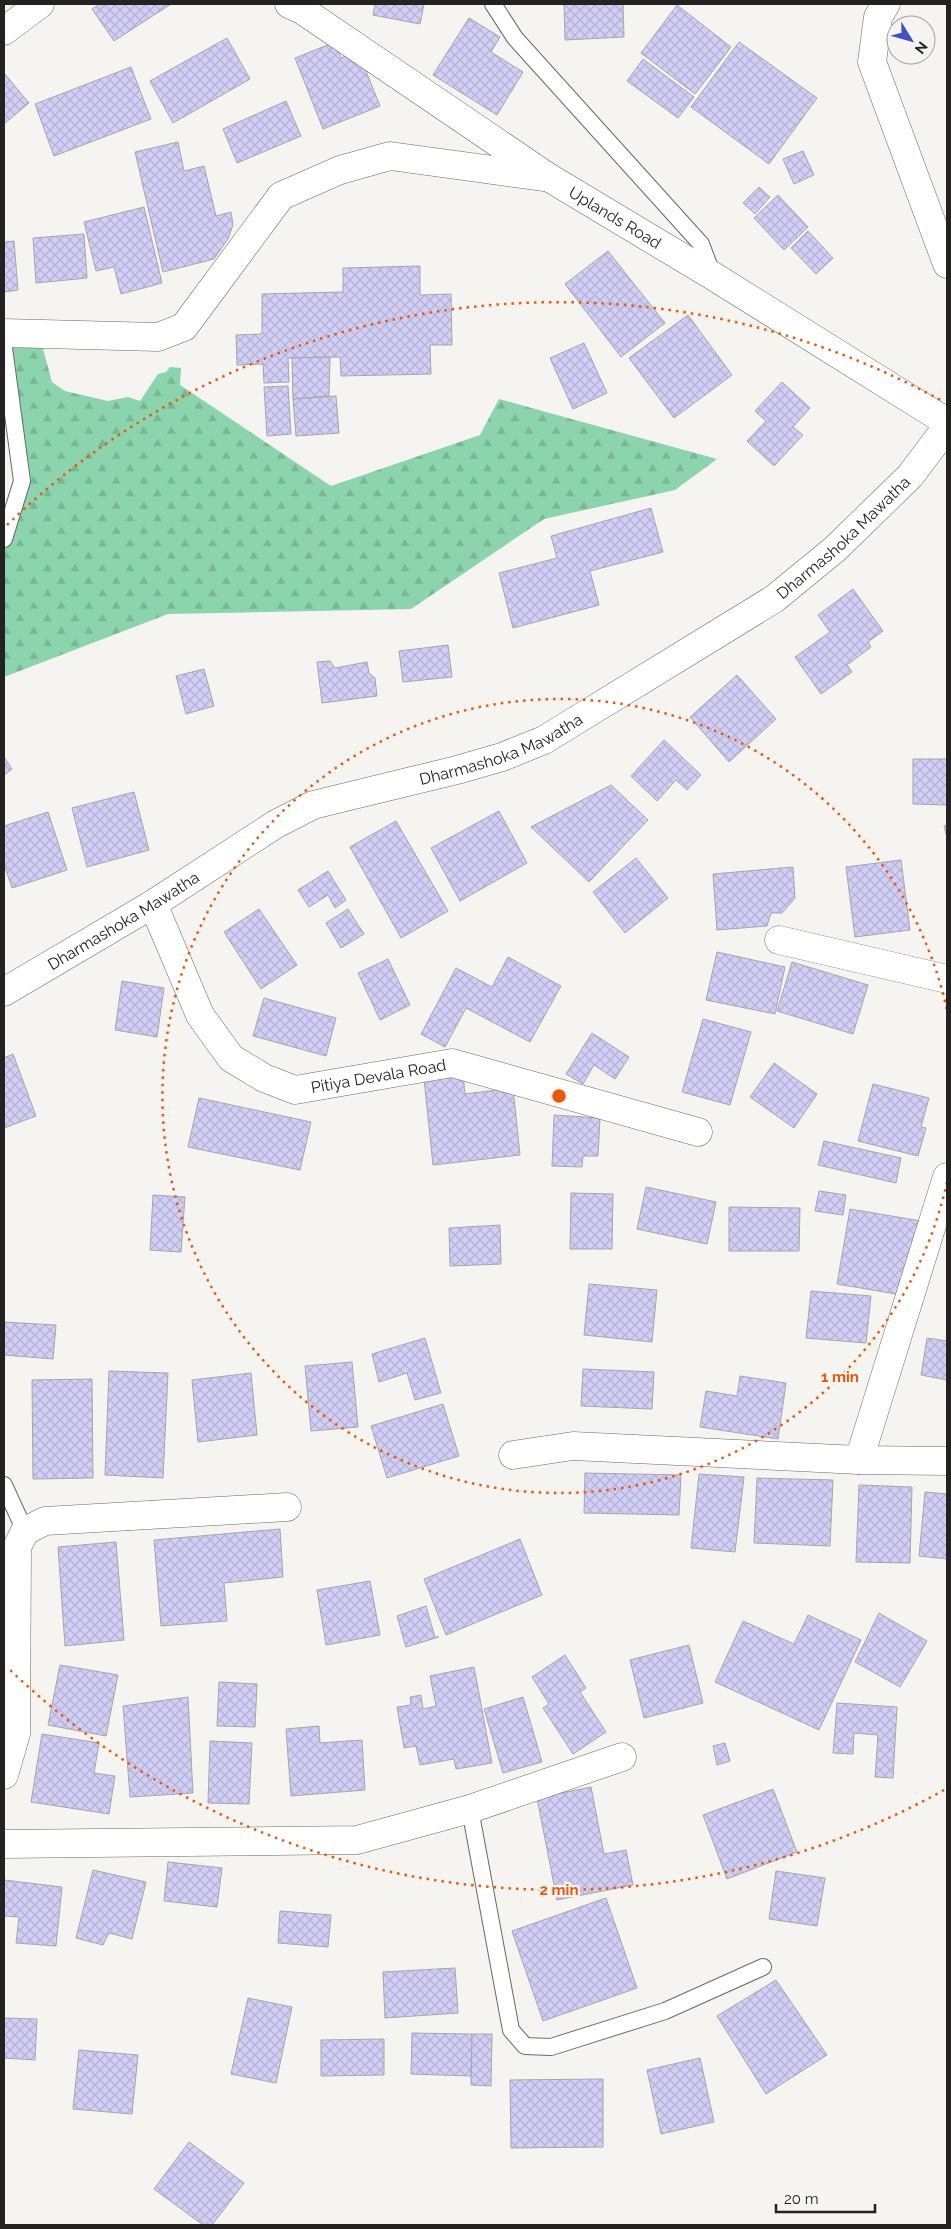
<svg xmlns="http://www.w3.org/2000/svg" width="951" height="2229" viewBox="0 0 951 2229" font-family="Raleway,sans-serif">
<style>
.forest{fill:url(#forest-firs)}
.building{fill:url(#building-cross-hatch);stroke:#a6a6aa}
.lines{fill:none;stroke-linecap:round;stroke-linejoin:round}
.service-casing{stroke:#6b6965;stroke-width:18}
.minor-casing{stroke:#6b6965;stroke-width:29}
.primary-casing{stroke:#6b6965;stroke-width:29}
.service{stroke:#fff;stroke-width:16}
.minor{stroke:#fff;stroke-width:28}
.primary{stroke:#fff;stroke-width:28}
.ring{fill:none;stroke:#e8590c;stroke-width:2.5;stroke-dasharray:2.5 5}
.labels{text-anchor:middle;stroke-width:4.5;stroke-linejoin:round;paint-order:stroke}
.street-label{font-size:16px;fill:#232221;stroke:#f6f4f0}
.centre{fill:#e8590c;stroke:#f6f4f0;stroke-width:2.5}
.ring-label{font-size:15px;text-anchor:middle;font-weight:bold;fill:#e8590c;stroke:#f6f4f0;stroke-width:4.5;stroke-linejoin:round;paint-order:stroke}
</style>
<defs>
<pattern id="forest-firs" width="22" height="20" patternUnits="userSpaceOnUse" patternTransform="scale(1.25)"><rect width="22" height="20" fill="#8bd4ad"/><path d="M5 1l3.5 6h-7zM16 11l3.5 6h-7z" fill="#78b695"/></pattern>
<pattern id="building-cross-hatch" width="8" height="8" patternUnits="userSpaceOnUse" patternTransform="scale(1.25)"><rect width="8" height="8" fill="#d2cff7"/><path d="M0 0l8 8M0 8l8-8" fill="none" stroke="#b4b1d3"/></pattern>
</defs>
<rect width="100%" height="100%" fill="#f6f4f0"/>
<!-- forest -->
<polygon class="forest" points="40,338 52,382 65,391 108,401 128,397 140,401 158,374 166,372 170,367 181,368 180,385 331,486 480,435 499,399 717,459 675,490 544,519 411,609 168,614 4,677 4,539 22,481 4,348"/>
<!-- building -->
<g class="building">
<polygon points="100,4 171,4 114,41 92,9"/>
<polygon points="375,4 424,4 420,24 373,15"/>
<polygon points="564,4 623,4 624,37 565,40"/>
<polygon points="677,5 731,47 695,94 641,53"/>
<polygon points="469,18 500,37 491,52 523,72 497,115 433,75"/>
<polygon points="227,38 250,79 173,123 150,81"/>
<polygon points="335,42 341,58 358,51 380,106 323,129 295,58"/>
<polygon points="739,42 817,98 769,164 691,107"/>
<polygon points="643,59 694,97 678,118 627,81"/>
<polygon points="131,67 151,119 54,156 35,104"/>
<polygon points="4,73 29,103 4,124"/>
<polygon points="286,101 301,136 237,163 223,129"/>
<polygon points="178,142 184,171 204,166 216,216 231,212 233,225 228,239 214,259 163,272 135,152"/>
<polygon points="803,151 814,175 794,184 783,159"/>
<polygon points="759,187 770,197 755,214 743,203"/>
<polygon points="778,195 808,227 784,250 754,218"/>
<polygon points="144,207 162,283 121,294 114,267 96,271 84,222"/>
<polygon points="808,231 833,258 816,274 791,248"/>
<polygon points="84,234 87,278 36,283 33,238"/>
<polygon points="14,241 18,290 4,292 4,242"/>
<polygon points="608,251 665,323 621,357 565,284"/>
<polygon points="420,266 420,295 451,294 452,345 430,345 431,374 341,376 340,357 288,358 289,382 264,383 263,364 237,365 236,335 262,334 262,294 343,292 343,268"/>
<polygon points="688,315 732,375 674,418 629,358"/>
<polygon points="584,343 607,393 573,409 550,358"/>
<polygon points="330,357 329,396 293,399 292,358"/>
<polygon points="782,382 810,408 793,427 803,435 774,466 747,441 766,421 755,411"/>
<polygon points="288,386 291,434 267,436 264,387"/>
<polygon points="336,396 339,433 296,436 293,399"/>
<polygon points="651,508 663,552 590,571 599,605 513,628 499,573 557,558 551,536"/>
<polygon points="853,589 883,631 868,642 871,647 847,665 852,672 821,694 795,657 830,632 818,615"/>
<polygon points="448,645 452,677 403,682 399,651"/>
<polygon points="330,661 335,668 367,662 369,673 375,678 377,696 322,703 317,662"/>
<polygon points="204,669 214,706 186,714 176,676"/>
<polygon points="737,675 776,719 729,762 690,717"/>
<polygon points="664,740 701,775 687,790 676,780 657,801 631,776"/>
<polygon points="4,757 12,769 4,775"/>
<polygon points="913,759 947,759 947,805 913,804"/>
<polygon points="611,785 648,820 589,882 531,827"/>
<polygon points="134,792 149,850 87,867 72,808"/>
<polygon points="499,811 527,863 460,901 431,848"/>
<polygon points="48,812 67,870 12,888 4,864 4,826"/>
<polygon points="396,821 448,911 401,938 350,847"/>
<polygon points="947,825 947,838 944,826"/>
<polygon points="636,858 668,898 625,933 593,892"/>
<polygon points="901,860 910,930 855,937 846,867"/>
<polygon points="793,867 795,898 782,913 771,913 767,926 717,930 713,874"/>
<polygon points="328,871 346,900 335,908 328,895 309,907 298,890"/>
<polygon points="259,909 297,965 261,989 224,932"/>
<polygon points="348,909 364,934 341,948 326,923"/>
<polygon points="717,952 785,967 775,1014 706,1000"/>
<polygon points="508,957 561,986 530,1042 466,1008 445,1047 421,1034 456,968 492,987"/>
<polygon points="388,959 410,1005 380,1020 358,973"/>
<polygon points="792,962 868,985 853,1034 777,1011"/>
<polygon points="122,981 164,988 157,1037 115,1030"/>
<polygon points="264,998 336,1018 326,1056 253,1036"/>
<polygon points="703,1019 751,1032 730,1105 682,1092"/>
<polygon points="592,1033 629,1057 615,1079 594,1065 583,1084 566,1074"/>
<polygon points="13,1054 36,1116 4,1128 4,1058"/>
<polygon points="774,1063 817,1094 794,1128 750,1097"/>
<polygon points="463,1074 465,1094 513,1088 520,1155 433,1165 424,1079"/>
<polygon points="873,1084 929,1098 921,1127 926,1128 918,1156 858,1141"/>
<polygon points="199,1098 311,1122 300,1170 188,1147"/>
<polygon points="554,1115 600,1118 598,1156 583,1156 582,1167 552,1166"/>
<polygon points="824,1141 901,1158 896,1183 818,1165"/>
<polygon points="646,1187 716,1202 707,1244 637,1229"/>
<polygon points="819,1191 846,1195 843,1215 815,1211"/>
<polygon points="571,1193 613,1194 612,1249 570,1249"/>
<polygon points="153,1195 185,1197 181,1252 150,1250"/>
<polygon points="729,1207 800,1208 799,1251 729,1251"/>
<polygon points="850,1209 921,1221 908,1296 837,1284"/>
<polygon points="500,1225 501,1264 450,1266 449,1228"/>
<polygon points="589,1284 657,1290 652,1342 584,1335"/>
<polygon points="811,1291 871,1296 866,1343 806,1338"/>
<polygon points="4,1322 56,1325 53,1359 4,1355"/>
<polygon points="425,1338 441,1393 415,1400 407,1373 379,1382 372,1354"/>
<polygon points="927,1338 947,1341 947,1380 921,1375"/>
<polygon points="352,1362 358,1427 311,1431 305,1366"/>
<polygon points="583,1369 654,1372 652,1409 581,1406"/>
<polygon points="109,1371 168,1373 163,1478 105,1475"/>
<polygon points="251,1373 257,1435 198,1442 192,1380"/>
<polygon points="740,1376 786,1383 778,1439 700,1427 706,1391 737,1396"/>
<polygon points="92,1379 93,1478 33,1479 32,1380"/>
<polygon points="443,1404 459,1456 387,1478 371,1426"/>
<polygon points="585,1473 681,1475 679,1515 584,1513"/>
<polygon points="699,1474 744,1477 735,1552 691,1548"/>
<polygon points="757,1478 833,1480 830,1546 754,1543"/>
<polygon points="859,1485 912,1487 910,1563 856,1562"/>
<polygon points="925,1492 947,1494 947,1559 919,1556"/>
<polygon points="280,1529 283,1577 224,1583 227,1621 161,1626 154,1540"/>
<polygon points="520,1539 542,1595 446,1635 424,1579"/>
<polygon points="116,1542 124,1640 65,1646 58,1547"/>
<polygon points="370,1581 380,1635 326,1645 317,1590"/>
<polygon points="426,1606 435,1637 439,1637 406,1647 397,1616"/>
<polygon points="879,1613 927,1641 900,1687 855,1662"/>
<polygon points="808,1615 861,1640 819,1730 715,1682 743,1621 794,1644"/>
<polygon points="689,1645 703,1703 644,1718 630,1660"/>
<polygon points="565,1655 586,1688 580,1692 606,1732 573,1754 543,1708 549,1704 532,1677"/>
<polygon points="60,1665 118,1675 106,1736 48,1725"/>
<polygon points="474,1667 492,1763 456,1769 454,1759 420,1765 416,1746 404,1748 397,1707 411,1705 410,1697 421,1695 423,1709 436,1706 430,1676"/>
<polygon points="219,1682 257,1684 255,1727 217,1726"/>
<polygon points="188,1697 193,1793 130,1797 123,1706"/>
<polygon points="523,1697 542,1762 503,1773 484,1709"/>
<polygon points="837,1703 897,1707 893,1778 875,1777 878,1735 854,1733 853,1754 833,1753"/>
<polygon points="319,1726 320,1743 362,1740 365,1790 291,1796 286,1729"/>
<polygon points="42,1734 99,1743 94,1773 115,1776 109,1814 31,1802"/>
<polygon points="210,1741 252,1743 249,1804 208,1803"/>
<polygon points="725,1743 730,1761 717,1765 713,1746"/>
<polygon points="591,1787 604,1854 626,1850 633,1885 557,1900 537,1798"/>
<polygon points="773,1789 797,1852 727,1879 703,1815"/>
<polygon points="168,1862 222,1868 217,1907 164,1901"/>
<polygon points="93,1870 146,1882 132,1939 109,1933 103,1945 76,1938"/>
<polygon points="776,1871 825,1878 817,1926 769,1919"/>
<polygon points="4,1880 62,1887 56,1946 16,1943 19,1917 4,1916"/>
<polygon points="606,1898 637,1988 543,2021 512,1931"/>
<polygon points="280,1911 331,1915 328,1947 278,1943"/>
<polygon points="455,1968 458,2013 385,2018 383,1972"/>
<polygon points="776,1980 827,2055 766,2094 717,2016"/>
<polygon points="248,1998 292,2007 276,2083 231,2074"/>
<polygon points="4,2018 37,2019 35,2060 4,2058"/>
<polygon points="412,2033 472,2034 471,2076 411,2074"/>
<polygon points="472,2034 492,2034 491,2086 471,2085"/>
<polygon points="384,2039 384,2075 321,2076 321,2040"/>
<polygon points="79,2050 138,2055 132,2114 73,2109"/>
<polygon points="700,2058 714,2122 661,2134 647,2070"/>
<polygon points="603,2079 603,2147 511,2148 510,2080"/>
<polygon points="189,2142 244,2183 212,2225 203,2225 154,2189"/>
</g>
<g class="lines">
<defs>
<g id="service">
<polyline points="493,4 515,38 701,244 713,276"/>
<polyline points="4,348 22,481 4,539"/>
<polyline points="4,1485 25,1531"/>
<polyline points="470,1809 511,2030 525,2046 551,2047 665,2011 763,1967"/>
</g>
<g id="minor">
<path id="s1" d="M289,4l13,6 246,167 165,99 234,146"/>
<polyline points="4,31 40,4"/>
<polyline points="4,333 158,337 184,327 281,196 340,170 390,156 543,177"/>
<path id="s2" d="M153,904l47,111 31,43 33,20 31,12 157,-27 246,69"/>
<polyline points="779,940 947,979"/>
<polyline points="513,1455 573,1446 859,1460 947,1461"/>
<polyline points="859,1460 947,1177"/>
<polyline points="4,1775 16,1734 17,1547 25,1531 45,1521 287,1507"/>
<polyline points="4,1844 357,1840 470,1809 622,1757"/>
</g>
<g id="primary">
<polyline points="886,4 878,17 872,62 947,264"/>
<path id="s3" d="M4,992l149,-88 123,-80 37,-19 144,-35 45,-13 42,-17 230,-141 61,-50 75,-73 37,-49"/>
</g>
</defs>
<!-- service casing -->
<use href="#service" class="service-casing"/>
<!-- minor casing -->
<use href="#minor" class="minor-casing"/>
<!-- primary casing -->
<use href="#primary" class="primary-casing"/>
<!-- service -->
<use href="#service" class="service"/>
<!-- minor -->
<use href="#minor" class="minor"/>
<!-- primary -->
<use href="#primary" class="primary"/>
</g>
<!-- distance rings -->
<g class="ring">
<path d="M947 1182A397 397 0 1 1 947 1010"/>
<path d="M944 1790A794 794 0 0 1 7 1667M7 525A794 794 0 0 1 944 402"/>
</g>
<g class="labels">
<!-- street labels -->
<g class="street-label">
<text dy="6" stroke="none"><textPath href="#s1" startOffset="390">Uplands Road</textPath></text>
<text dy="6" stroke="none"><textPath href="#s3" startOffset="964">Dharmashoka Mawatha</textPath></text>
<text dy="6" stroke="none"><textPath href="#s3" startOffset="558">Dharmashoka Mawatha</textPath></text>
<text dy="6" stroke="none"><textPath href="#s3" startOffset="139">Dharmashoka Mawatha</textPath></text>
<text dy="6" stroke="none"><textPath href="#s2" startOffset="330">Pitiya Devala Road</textPath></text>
</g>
</g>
<circle cx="559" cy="1096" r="8" class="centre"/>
<g class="ring-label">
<text x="840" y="1382">1 min</text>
<text x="559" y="1895">2 min</text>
</g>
<!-- border -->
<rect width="951" height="2229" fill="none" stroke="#232221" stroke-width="10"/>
<!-- north arrow -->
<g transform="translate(911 40) rotate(127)"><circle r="24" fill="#f6f4f0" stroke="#a2a09d"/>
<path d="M0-4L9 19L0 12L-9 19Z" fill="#4052c5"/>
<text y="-8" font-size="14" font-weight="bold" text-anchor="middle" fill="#232221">N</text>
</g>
<!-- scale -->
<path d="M776 2204v8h99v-8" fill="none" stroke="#232221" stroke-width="2.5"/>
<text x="784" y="2204" font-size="15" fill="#232221" stroke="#f6f4f0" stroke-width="4" paint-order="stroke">20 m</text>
</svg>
